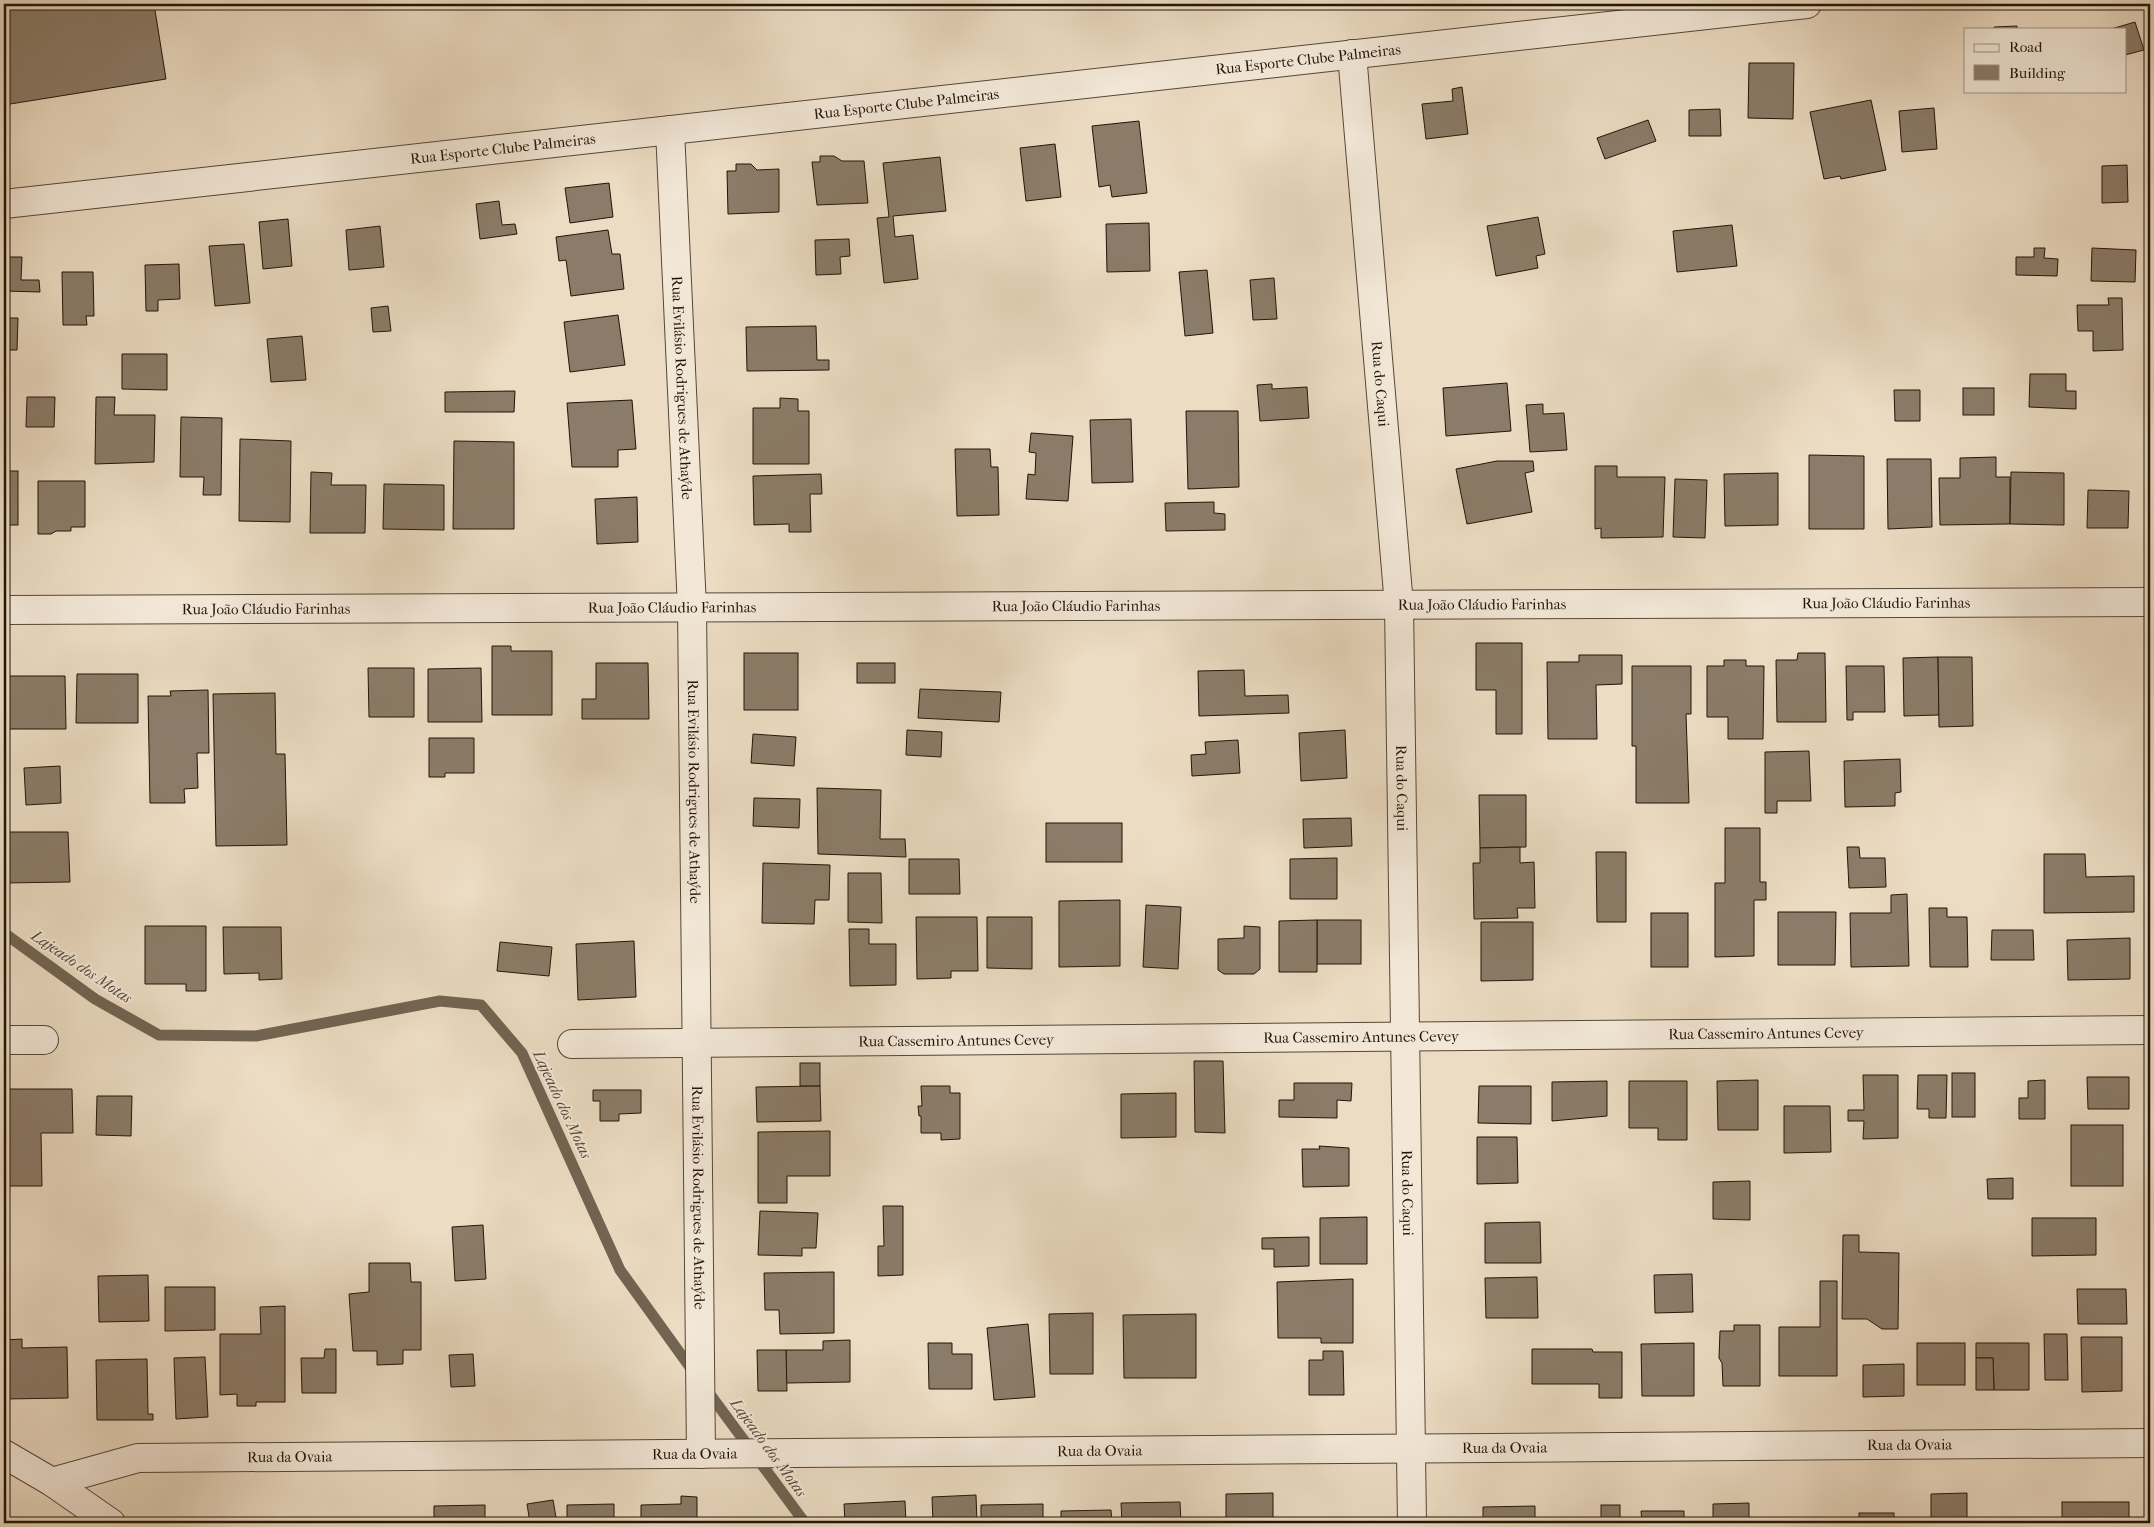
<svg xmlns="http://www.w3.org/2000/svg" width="2154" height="1527" viewBox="0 0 2154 1527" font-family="'IM FELL French Canon',serif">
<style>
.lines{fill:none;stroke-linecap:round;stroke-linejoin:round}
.stream{stroke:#726452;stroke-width:11}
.building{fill:#8b7c69;stroke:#221508}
.minor-casing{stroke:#544737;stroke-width:30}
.minor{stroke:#f3e8d8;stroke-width:28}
.labels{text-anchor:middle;stroke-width:4;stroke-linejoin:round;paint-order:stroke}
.street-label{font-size:15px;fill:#221508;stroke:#f3e8d8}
.water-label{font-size:16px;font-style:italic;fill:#574939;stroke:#f3e8d8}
</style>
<rect width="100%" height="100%" fill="#ecdcc3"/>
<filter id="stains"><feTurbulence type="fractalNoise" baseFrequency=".004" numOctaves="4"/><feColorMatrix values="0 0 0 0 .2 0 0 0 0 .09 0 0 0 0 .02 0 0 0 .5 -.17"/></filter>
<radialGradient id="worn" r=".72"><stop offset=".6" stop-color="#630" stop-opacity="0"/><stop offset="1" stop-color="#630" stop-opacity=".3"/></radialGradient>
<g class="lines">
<!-- stream -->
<g class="stream">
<polyline points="4,933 95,999 159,1035 256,1036 440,1001 481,1005 522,1053 620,1270 695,1374"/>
<polyline points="706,1389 805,1523"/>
</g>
</g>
<!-- building -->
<g class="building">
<polygon points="4,4 154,4 166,79 4,105"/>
<polygon points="2135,22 2144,50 2125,55 2125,29 2111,29"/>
<polygon points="2017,26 2017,29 1994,29 1994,27"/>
<polygon points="1749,63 1794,63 1793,119 1748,118"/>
<polygon points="1462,87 1468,134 1426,139 1422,104 1453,101 1452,89"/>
<polygon points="1871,100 1886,170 1841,179 1840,176 1824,179 1810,112"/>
<polygon points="1934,108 1937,149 1902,152 1899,111"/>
<polygon points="1720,109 1721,136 1689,136 1689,110"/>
<polygon points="1648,120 1656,141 1605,159 1597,138"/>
<polygon points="1139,121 1147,193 1112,197 1110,185 1099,187 1092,126"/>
<polygon points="1055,144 1061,197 1026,201 1020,148"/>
<polygon points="820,156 834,156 842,161 864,161 868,203 817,205 812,162 820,162"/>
<polygon points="940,157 946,211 893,216 895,237 913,235 918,279 884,283 877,218 889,217 883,163"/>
<polygon points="736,164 751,164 757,170 779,169 779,212 728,214 727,171 736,171"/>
<polygon points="2127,165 2128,202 2102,203 2102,166"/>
<polygon points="609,183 613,217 570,223 565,188"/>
<polygon points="499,201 502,225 515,224 517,234 480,239 476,204"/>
<polygon points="1538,217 1545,254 1536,256 1538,268 1496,276 1487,226"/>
<polygon points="288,219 292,266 263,269 259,222"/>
<polygon points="1149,223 1150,271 1107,272 1106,224"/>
<polygon points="1732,225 1737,266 1677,272 1673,231"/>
<polygon points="380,226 384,267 349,270 346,230"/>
<polygon points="608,230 612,254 620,254 624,289 571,296 566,260 559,261 556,237"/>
<polygon points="849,239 850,256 840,257 841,274 816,275 815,240"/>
<polygon points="244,244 250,303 215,306 209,246"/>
<polygon points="2034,248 2045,248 2044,258 2058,259 2057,276 2016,275 2016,257 2034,257"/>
<polygon points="2092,248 2136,250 2135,282 2091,281"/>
<polygon points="4,257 22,257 21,280 39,280 40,292 4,291"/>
<polygon points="179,264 180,299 158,300 158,311 146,311 145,265"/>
<polygon points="1207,270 1213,333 1185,336 1179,272"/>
<polygon points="62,272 93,272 94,316 86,316 87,325 63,325"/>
<polygon points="1274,278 1277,319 1253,320 1250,280"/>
<polygon points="2108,298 2122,298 2123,350 2093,351 2093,331 2078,331 2077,305 2109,305"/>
<polygon points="388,306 391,331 373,332 371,308"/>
<polygon points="618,315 625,365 570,372 564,322"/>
<polygon points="4,318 18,318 17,350 4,350"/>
<polygon points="816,326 817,360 829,360 829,370 747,371 746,327"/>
<polygon points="302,336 306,380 271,382 267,339"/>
<polygon points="122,354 167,354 167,390 122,389"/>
<polygon points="2030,374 2066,374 2066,391 2076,391 2076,409 2029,407"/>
<polygon points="1507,383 1511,431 1446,436 1443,388"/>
<polygon points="1272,384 1272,389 1307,387 1309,418 1260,421 1257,385"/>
<rect x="1963" y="388" width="31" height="27"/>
<polygon points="1894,390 1920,390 1920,421 1895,421"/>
<polygon points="515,391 514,412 445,412 445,392"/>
<polygon points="27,397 55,397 54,427 26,427"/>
<polygon points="96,397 115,397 114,415 155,415 154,462 95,464"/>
<polygon points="780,398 798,399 798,411 809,411 809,464 753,464 753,408 780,408"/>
<polygon points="632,400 636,449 618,450 618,467 572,467 567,403"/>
<polygon points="1543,404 1543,414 1564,413 1567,450 1530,452 1526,405"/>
<polygon points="1186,411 1238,411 1239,487 1188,489"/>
<polygon points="181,417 222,418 221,495 203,495 204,477 180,477"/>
<polygon points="1131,419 1133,482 1092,483 1090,420"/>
<polygon points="1031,433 1073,436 1068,501 1026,499 1028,474 1035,475 1036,453 1029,452"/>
<polygon points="240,439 291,441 290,522 239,521"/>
<polygon points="454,441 514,442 514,529 453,529"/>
<polygon points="955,449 990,449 991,467 998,467 999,515 957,516"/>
<polygon points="1809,455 1864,456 1864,529 1809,529"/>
<polygon points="1996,457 1996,477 2010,477 2010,524 1940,525 1939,478 1960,478 1960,458"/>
<polygon points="1887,459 1931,459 1932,527 1888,529"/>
<polygon points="1497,461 1533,461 1534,471 1525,473 1532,512 1467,524 1456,469"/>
<polygon points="1595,466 1617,466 1617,477 1665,477 1663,537 1601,538 1601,528 1595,529"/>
<rect x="4" y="471" width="14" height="54"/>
<polygon points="311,472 332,473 331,485 366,485 365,533 310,533"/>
<polygon points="2011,472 2064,473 2064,525 2010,524"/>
<polygon points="1778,473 1778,525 1725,526 1724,474"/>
<polygon points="821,474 822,494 810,494 811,532 789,532 789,524 754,525 753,476"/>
<polygon points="1675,479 1707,480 1705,538 1673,537"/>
<polygon points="38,481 85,481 85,527 71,527 71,531 56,531 51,534 38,534"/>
<polygon points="384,484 444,485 444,530 383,529"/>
<polygon points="2088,490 2129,491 2128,528 2087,528"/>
<polygon points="637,497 638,542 597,544 595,499"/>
<polygon points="1214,502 1214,513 1225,514 1225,530 1166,531 1165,503"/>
<polygon points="1476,643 1522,643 1522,734 1496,734 1496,690 1476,690"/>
<polygon points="492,646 511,646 511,651 552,651 552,715 492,715"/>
<rect x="744" y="653" width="54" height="57"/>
<polygon points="1798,653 1825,653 1826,722 1777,722 1776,660 1797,660"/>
<polygon points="1579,655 1622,655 1622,684 1596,685 1597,739 1548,739 1547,662 1579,662"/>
<polygon points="1938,657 1939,715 1904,716 1903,658"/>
<polygon points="1938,657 1972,657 1973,726 1939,727"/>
<polygon points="1724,660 1746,660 1746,666 1764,666 1763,739 1728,739 1728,717 1707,717 1707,666 1724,666"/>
<polygon points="596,663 648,663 649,719 582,719 582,699 596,699"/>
<rect x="857" y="663" width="38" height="20"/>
<polygon points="1632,666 1691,666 1691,714 1686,714 1689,803 1636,803 1636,746 1632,746"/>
<polygon points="1846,666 1884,666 1885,712 1853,712 1853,720 1847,720"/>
<polygon points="368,668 414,668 414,717 369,717"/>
<polygon points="481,668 482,722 428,722 428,669"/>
<polygon points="1244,670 1245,696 1288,695 1289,713 1199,716 1198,671"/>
<polygon points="77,674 138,674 138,723 76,723"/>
<polygon points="8,676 65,676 66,729 9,729"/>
<polygon points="920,689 1001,692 999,722 918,718"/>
<polygon points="208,690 209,753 197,753 198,788 184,789 185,803 150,803 148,696 171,696 170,691"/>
<polygon points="275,693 276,754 285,754 287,845 216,846 213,694"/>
<polygon points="907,730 942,732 941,757 906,755"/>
<polygon points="1345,730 1347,778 1301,781 1299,733"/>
<polygon points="753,734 796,737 794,766 751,763"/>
<polygon points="429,738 474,738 474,773 445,773 445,777 429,777"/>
<polygon points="1238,740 1240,773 1192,776 1191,755 1206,754 1205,742"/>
<polygon points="1809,751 1811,801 1777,801 1777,813 1765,813 1765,752"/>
<polygon points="1900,759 1901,792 1895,793 1895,806 1845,807 1844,761"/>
<polygon points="60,766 61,803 26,805 24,768"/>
<polygon points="817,788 881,790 880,839 905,839 906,857 818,854"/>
<polygon points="1479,795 1526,795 1526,847 1480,848"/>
<polygon points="754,798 800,799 799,828 753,826"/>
<polygon points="1351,818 1352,846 1304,848 1303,819"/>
<rect x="1046" y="823" width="76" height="39"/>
<polygon points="1725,828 1760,828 1760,882 1766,882 1766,900 1754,900 1754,956 1715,957 1715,883 1725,883"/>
<polygon points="4,832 68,832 70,882 4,883"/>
<polygon points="1520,847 1520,863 1534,862 1535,908 1517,908 1518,918 1474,919 1473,863 1480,863 1480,848"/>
<polygon points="1847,847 1859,847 1860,858 1885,858 1886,887 1849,888"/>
<polygon points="1596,852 1626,852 1626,922 1597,922"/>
<polygon points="2044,854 2085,854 2086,877 2134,876 2134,912 2044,913"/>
<polygon points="1337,858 1337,899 1290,899 1290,859"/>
<polygon points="909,859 959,859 960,894 909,894"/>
<polygon points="763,863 830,865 829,900 815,900 814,924 762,923"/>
<polygon points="848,873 881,873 882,923 848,922"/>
<polygon points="1907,894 1909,966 1851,967 1850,913 1891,913 1891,895"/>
<polygon points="1120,900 1120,966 1059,967 1059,901"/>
<polygon points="1146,905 1181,907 1178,969 1143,967"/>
<polygon points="1929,908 1947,908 1947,917 1967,917 1968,967 1930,967"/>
<polygon points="1778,912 1836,912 1835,965 1778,965"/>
<rect x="1651" y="913" width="37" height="54"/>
<polygon points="916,917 977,917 978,971 951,971 951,978 917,979"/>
<polygon points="987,917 1032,917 1032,969 987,968"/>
<rect x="1317" y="920" width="44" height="44"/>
<polygon points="1317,920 1317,972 1279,972 1279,921"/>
<polygon points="1481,922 1533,922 1533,980 1481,981"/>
<polygon points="145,926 206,926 206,991 186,991 186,984 145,984"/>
<polygon points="1244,926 1260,927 1260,969 1254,974 1224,974 1218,970 1218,939 1244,938"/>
<polygon points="223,927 281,927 282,979 259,980 259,973 224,974"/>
<polygon points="849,929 869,929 869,944 896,944 896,985 850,986"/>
<polygon points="1992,930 2033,930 2034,960 1991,960"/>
<polygon points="2130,938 2130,979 2068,980 2067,940"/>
<polygon points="634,941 636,997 578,1000 576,944"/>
<polygon points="500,942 552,947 549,976 497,971"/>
<polygon points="1194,1061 1223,1061 1225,1133 1195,1132"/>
<rect x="800" y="1063" width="20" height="23"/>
<rect x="1952" y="1073" width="23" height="44"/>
<polygon points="1863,1075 1898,1075 1898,1138 1863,1139 1864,1121 1848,1121 1848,1110 1864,1110"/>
<polygon points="1918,1075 1947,1075 1946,1118 1929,1118 1929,1109 1917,1109"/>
<polygon points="2087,1077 2129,1077 2129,1109 2088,1109"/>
<polygon points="1758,1080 1758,1130 1718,1130 1717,1081"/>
<polygon points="2045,1080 2045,1119 2019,1119 2019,1098 2028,1098 2028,1081"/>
<polygon points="1607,1081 1607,1116 1552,1121 1552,1082"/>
<polygon points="1629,1081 1687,1081 1687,1140 1658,1140 1658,1128 1629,1128"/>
<polygon points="1294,1083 1352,1083 1351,1101 1337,1100 1337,1118 1279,1117 1279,1100 1294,1100"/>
<polygon points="820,1086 821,1121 757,1122 756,1087"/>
<polygon points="921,1086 950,1086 950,1093 960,1093 960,1139 941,1140 941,1133 921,1133 921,1116 919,1116 918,1106 922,1106"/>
<polygon points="1479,1086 1531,1086 1531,1124 1478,1123"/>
<polygon points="4,1089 72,1089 73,1133 41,1133 42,1186 4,1186"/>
<polygon points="593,1090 641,1090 641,1113 619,1114 619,1121 600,1121 600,1101 593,1101"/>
<polygon points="1176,1093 1176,1137 1121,1138 1121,1094"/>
<polygon points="97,1096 132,1096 131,1136 96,1135"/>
<polygon points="1784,1106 1830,1106 1831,1152 1784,1153"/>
<rect x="2071" y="1125" width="52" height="61"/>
<polygon points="830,1131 830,1176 787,1176 787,1203 758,1203 758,1132"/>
<polygon points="1477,1137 1517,1137 1518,1183 1477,1184"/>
<polygon points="1319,1146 1349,1148 1349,1186 1303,1187 1302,1149 1320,1149"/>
<polygon points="2013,1178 2013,1199 1988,1199 1987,1179"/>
<polygon points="1750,1181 1750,1220 1713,1219 1713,1182"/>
<polygon points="883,1206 903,1206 903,1275 878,1276 878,1246 884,1246"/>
<polygon points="760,1211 818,1213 816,1248 802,1248 802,1256 758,1255"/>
<polygon points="1367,1217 1367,1264 1320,1264 1320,1218"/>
<polygon points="2032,1218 2096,1218 2096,1255 2032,1256"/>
<polygon points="1540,1222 1541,1263 1485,1263 1485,1223"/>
<polygon points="483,1225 486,1279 455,1281 452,1227"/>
<polygon points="1843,1235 1859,1235 1859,1252 1899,1253 1898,1329 1882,1329 1867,1319 1842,1319"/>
<polygon points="1309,1237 1309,1266 1274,1267 1274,1249 1262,1249 1262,1238"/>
<polygon points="369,1263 410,1263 411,1282 421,1282 421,1350 403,1350 403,1364 377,1365 377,1351 353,1351 349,1294 369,1292"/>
<polygon points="834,1272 834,1333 780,1334 779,1310 765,1310 764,1273"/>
<polygon points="1692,1274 1693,1312 1655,1313 1654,1275"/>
<polygon points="148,1275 149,1321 99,1322 98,1276"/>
<polygon points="1537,1277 1538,1318 1486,1318 1485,1278"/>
<polygon points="1353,1279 1353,1343 1321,1343 1321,1338 1278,1338 1277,1282"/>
<polygon points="1820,1281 1837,1281 1837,1376 1779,1376 1779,1327 1820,1327"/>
<polygon points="165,1287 215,1287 215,1330 165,1331"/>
<polygon points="2077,1289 2126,1289 2127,1324 2078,1324"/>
<polygon points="285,1306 285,1402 256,1402 256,1406 237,1406 237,1394 220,1395 220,1334 261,1334 260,1307"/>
<polygon points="1093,1313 1093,1374 1050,1374 1049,1314"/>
<polygon points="1196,1314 1196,1378 1124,1378 1123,1315"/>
<polygon points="1028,1324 1035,1397 994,1400 987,1328"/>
<polygon points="1734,1325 1760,1325 1760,1386 1723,1386 1722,1363 1719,1358 1720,1331 1734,1331"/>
<polygon points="2044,1334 2067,1334 2068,1380 2045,1380"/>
<polygon points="2081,1337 2122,1337 2122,1391 2082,1392"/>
<polygon points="22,1339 22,1348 67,1347 68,1398 4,1399 4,1340"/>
<polygon points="850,1340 850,1382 786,1383 786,1350 823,1350 823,1341"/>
<polygon points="928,1343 952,1343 952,1354 972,1354 972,1389 929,1389"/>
<polygon points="1694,1343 1694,1396 1642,1396 1641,1344"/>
<rect x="1917" y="1343" width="48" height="42"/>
<polygon points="1976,1343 2029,1343 2029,1390 1994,1390 1993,1358 1976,1358"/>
<polygon points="325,1349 336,1349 336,1393 302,1393 301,1358 324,1358"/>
<polygon points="1532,1349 1592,1349 1593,1352 1622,1352 1622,1398 1599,1398 1599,1384 1532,1384"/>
<polygon points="757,1350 786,1350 787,1391 758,1391"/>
<polygon points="1323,1351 1343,1351 1344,1395 1309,1395 1309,1360 1323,1360"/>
<polygon points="473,1354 475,1386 451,1387 449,1355"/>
<polygon points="205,1357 208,1417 176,1419 174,1358"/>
<polygon points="1976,1358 1993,1358 1994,1390 1976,1390"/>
<polygon points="147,1359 148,1414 153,1414 153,1420 97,1420 96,1360"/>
<polygon points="1904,1364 1904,1396 1863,1397 1863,1365"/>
<polygon points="1273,1493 1273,1523 1226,1523 1226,1494"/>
<polygon points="1967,1493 1967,1523 1931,1523 1931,1494"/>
<polygon points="976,1495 977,1523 933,1523 932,1497"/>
<polygon points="681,1496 697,1497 697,1523 641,1523 641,1505 681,1504"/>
<polygon points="553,1500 557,1523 530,1523 527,1504"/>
<polygon points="905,1501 906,1523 845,1523 844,1504"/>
<polygon points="1180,1502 1181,1523 1122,1523 1121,1503"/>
<rect x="2062" y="1502" width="67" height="21"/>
<polygon points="1749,1503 1749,1523 1713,1523 1713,1504"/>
<polygon points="614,1504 614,1523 567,1523 567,1505"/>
<polygon points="1043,1504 1043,1523 981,1523 981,1505"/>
<polygon points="485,1505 485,1523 434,1523 434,1506"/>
<rect x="1601" y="1505" width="19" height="18"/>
<polygon points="1535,1506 1535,1523 1483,1523 1483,1507"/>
<polygon points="1111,1510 1112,1523 1061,1523 1061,1511"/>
<polygon points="1641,1511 1684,1511 1684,1523 1642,1523"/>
<rect x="1859" y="1513" width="35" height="10"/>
</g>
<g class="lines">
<defs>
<g id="minor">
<path id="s1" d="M1352,54l47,551 13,918"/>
<path id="s2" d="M670,130l22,478 9,846"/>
<path id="s3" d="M4,204l1803,-200"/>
<path id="s4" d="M4,610l2146,-8"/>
<polyline points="4,1040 44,1040"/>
<path id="s5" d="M572,1044l1578,-14"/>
<polyline points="4,1454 52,1482 111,1523"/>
<path id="s6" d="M52,1482l86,-24 2012,-15"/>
</g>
</defs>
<!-- minor casing -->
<use href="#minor" class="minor-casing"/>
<!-- minor -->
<use href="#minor" class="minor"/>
</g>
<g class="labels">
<!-- street labels -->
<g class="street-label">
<text dy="5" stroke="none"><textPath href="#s3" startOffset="1312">Rua Esporte Clube Palmeiras</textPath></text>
<text dy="5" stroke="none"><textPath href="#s3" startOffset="908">Rua Esporte Clube Palmeiras</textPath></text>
<text dy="5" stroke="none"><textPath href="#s3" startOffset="502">Rua Esporte Clube Palmeiras</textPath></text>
<text dy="5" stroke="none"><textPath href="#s1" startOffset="331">Rua do Caqui</textPath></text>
<text dy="5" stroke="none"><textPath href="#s2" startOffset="258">Rua Evilásio Rodrigues de Athaýde</textPath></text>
<text dy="5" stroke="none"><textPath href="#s4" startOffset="1882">Rua João Cláudio Farinhas</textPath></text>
<text dy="5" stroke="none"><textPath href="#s4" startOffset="1478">Rua João Cláudio Farinhas</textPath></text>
<text dy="5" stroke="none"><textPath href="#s4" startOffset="1072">Rua João Cláudio Farinhas</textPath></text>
<text dy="5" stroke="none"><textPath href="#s4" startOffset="668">Rua João Cláudio Farinhas</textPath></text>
<text dy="5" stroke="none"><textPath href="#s4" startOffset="262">Rua João Cláudio Farinhas</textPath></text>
<text dy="5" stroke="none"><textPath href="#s1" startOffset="736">Rua do Caqui</textPath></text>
<text dy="5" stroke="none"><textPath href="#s2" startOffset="662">Rua Evilásio Rodrigues de Athaýde</textPath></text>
<text dy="5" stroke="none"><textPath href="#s5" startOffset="1194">Rua Cassemiro Antunes Cevey</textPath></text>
<text dy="5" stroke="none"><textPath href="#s5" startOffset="789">Rua Cassemiro Antunes Cevey</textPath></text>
<text dy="5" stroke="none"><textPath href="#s5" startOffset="384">Rua Cassemiro Antunes Cevey</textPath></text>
<text dy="5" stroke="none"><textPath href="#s1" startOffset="1141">Rua do Caqui</textPath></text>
<text dy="5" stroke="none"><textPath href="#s2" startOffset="1068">Rua Evilásio Rodrigues de Athaýde</textPath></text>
<text dy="5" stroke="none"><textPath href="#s6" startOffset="1861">Rua da Ovaia</textPath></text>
<text dy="5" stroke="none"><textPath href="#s6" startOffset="1456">Rua da Ovaia</textPath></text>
<text dy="5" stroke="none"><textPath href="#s6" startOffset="1051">Rua da Ovaia</textPath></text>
<text dy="5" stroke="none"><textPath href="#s6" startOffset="646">Rua da Ovaia</textPath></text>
<text dy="5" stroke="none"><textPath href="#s6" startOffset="241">Rua da Ovaia</textPath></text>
</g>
<!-- water labels -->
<g class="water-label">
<text transform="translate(82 966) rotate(34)" y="6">Lajeado dos Motas</text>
<text transform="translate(563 1104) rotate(65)" y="6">Lajeado dos Motas</text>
<text transform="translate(769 1447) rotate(54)" y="6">Lajeado dos Motas</text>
</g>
</g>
<!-- margin -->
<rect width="2154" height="1527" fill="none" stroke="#ecdcc3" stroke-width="20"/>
<rect x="5" y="5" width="2144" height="1517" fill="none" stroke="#221508" stroke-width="2.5"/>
<rect x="10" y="10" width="2134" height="1507" fill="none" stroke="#221508"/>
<!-- legend -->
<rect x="1964" y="28" width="162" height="65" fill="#f3e8d8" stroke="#9f9485"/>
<rect x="1974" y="44" width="25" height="8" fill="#f3e8d8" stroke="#9f9485"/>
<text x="2009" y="52" font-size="15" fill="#221508">Road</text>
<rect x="1974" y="65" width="25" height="15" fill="#8b7c69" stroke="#9f9485"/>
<text x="2009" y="78" font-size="15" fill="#221508">Building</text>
<rect width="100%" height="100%" filter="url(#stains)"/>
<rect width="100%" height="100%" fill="url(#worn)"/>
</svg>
